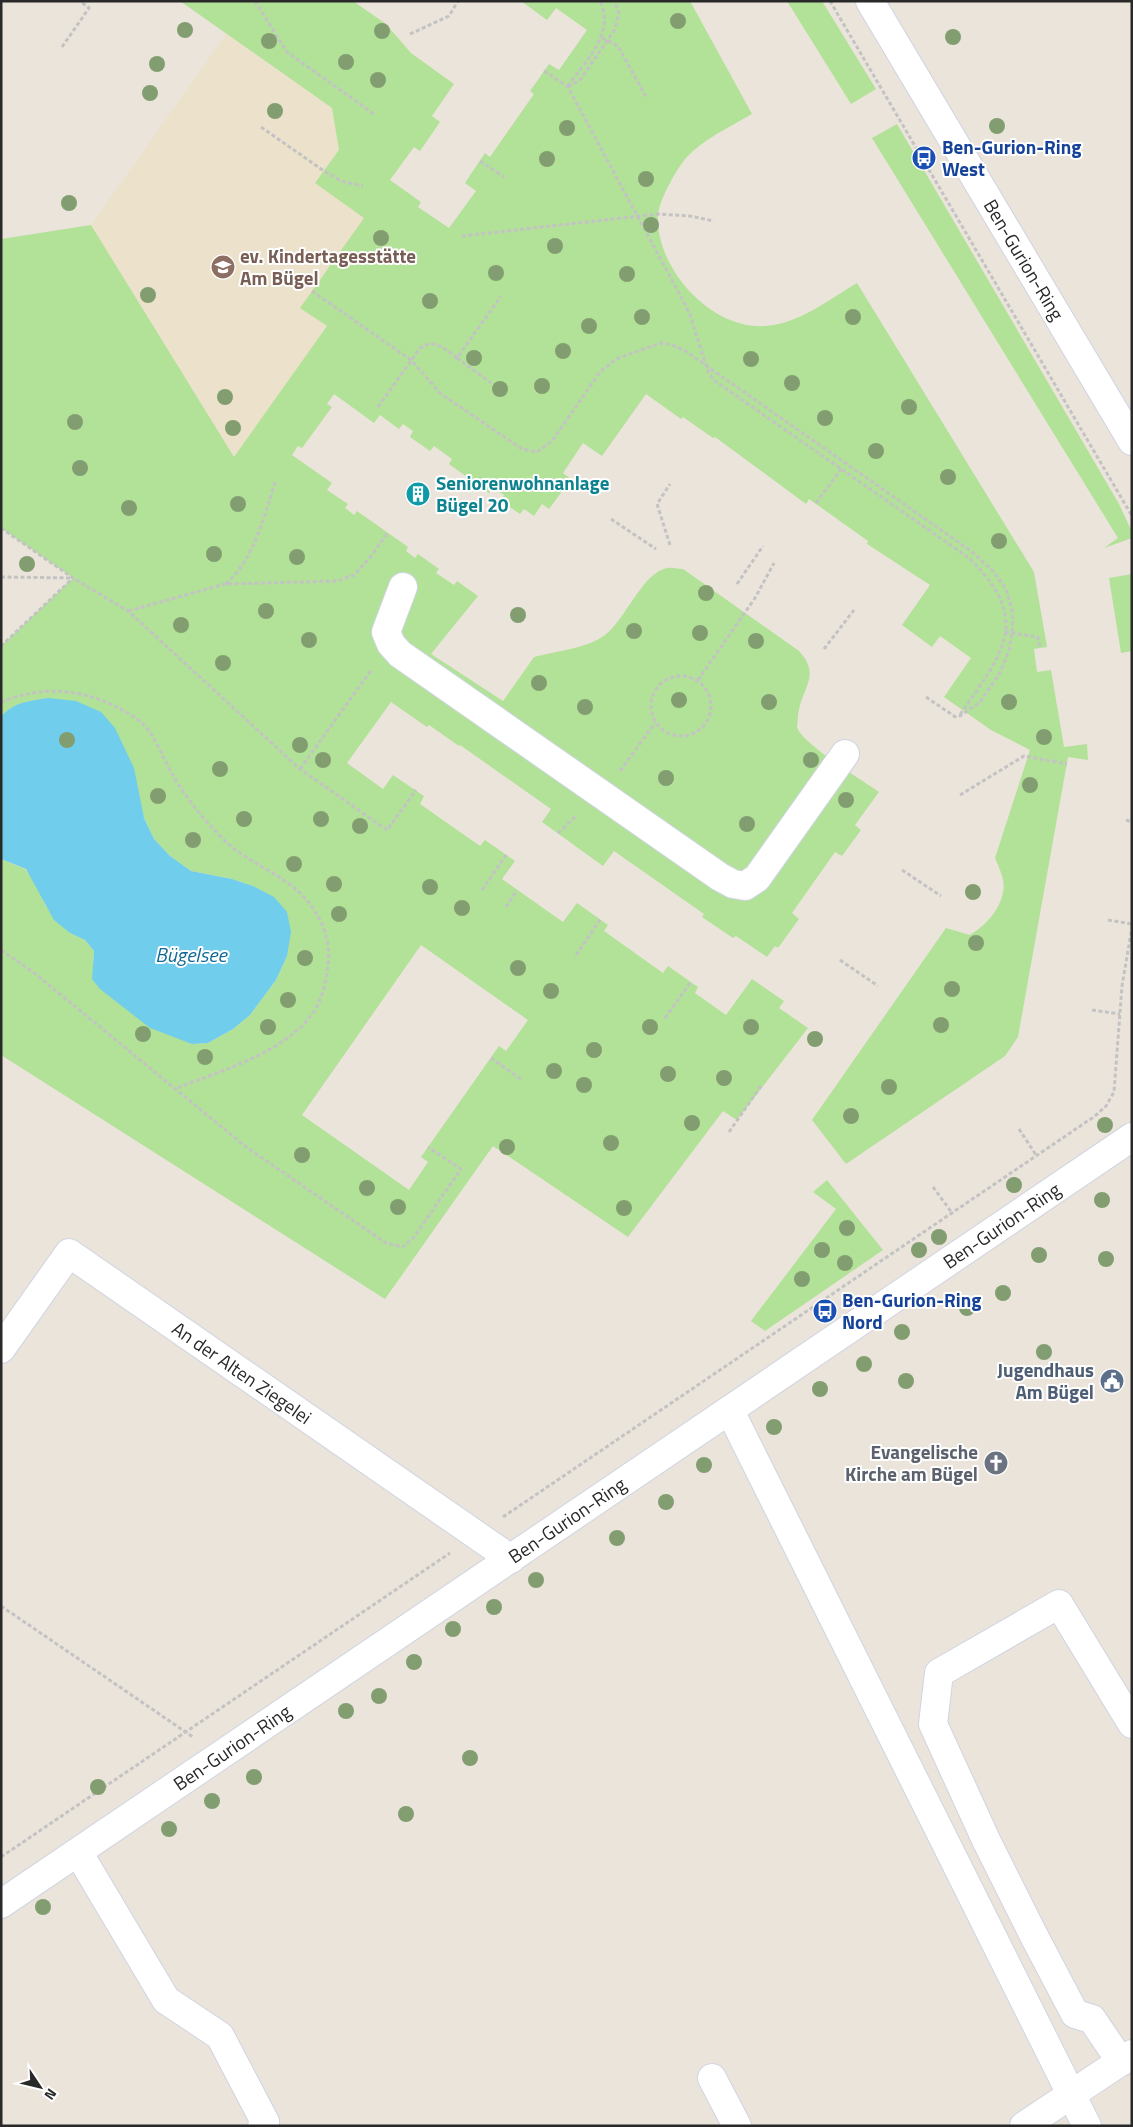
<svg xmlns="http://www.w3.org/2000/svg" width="1133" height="2127" viewBox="0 0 1133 2127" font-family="'Titillium Web',sans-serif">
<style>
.education{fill:#ece1ca}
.green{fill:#b2e198;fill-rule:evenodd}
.water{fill:#70cdeb}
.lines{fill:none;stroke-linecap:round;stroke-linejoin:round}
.minor-casing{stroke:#d0d4e2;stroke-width:30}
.path{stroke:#c3c3c3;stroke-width:3;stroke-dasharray:4 2.5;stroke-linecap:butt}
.minor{stroke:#fff;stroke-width:28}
.tree{fill:#829e71}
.labels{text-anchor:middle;stroke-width:4;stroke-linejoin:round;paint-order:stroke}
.transit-label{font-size:19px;font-weight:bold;fill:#164399;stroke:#fff;text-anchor:start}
.education-label{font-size:19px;font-weight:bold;fill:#785e54;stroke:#fff;text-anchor:start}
.street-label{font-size:19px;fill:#292929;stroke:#fff}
.culture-label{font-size:19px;font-weight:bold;fill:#0d838f;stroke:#fff;text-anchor:start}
.service-label{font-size:19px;font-weight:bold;fill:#4e5e75;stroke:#fff;text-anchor:end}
.worship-label{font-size:19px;font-weight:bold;fill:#5b616d;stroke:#fff;text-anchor:end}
.water-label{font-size:20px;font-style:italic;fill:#106a95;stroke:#fff}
</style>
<rect width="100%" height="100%" fill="#ebe4db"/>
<!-- education -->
<polygon class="education" points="226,34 332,108 339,150 364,218 301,307 327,326 234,457 91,225"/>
<!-- green -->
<g class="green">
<path d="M180,1h173l33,23 25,29 43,31 -22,32 8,6 -20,29 -6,-4 -24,33 31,22 -3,5 31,21 27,-37 -11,-8 20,-30 5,4 44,-63 -4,-3 19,-27 10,6 28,-40 -31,-22 -9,12 -26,-19h169l62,113c-22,13 -49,25 -66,44 -6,7 -12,17 -16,25 -5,9 -11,22 -12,32 -3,55 58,121 115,110 31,-5 57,-26 84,-42l177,289 13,75 -13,2 3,23 14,-2 13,77 23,-3 1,16 -20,-3 -50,280 -13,19 -159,108 -34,-44 134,-192 24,7c15,-9 30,-25 33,-43 3,-11 -4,-24 -8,-34l35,-108 -39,-20 -47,-33 27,-39 -31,-22 -8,11 -30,-22 28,-40 -63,-41 1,-3 -59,-42 -3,5 -91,-67 -2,1 -30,-21 -2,2 -35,-25 -44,62 -19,-13 -20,30 8,6 -22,30 -7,-5 -8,12 -10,-7 -4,5 -19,-13 3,-6 -11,-7 -4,5 -40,-29 3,-5 -18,-13 -4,5 -20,-14 3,-6 -10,-7 -4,5 -19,-14 -6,8 -40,-29 -7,10 5,3 -30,41 -4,-2 -6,9 40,28 -5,7 21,14 -3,4 9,7 3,-4 51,36 -2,4 9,7 3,-4 21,15 -3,4 18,12 3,-4 21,15 -47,58 72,47 31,-44c22,-6 52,-8 71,-22 21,-16 37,-62 62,-67 5,-1 11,1 16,1l116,82c23,25 2,37 -1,64 0,3 -1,9 -1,12 4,16 65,53 82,65l-24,33 6,5 -19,26 -7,-4 -43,61 7,6 -21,29 -3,-2 -8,11 -31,-21 -3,2 -31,-21 2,-3 -90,-63 -11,15 -61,-44 9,-13 -91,-64 -1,1 -30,-21 -2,2 -36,-25 -44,61 36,26 10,-14 31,21 -4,8 60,42 5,-6 30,21 -13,18 61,43 14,-19 31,22 -4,6 59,42 5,-7 30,21 -3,6 31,22 26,-36 32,22 -5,7 29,20 -71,92 -14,-9 -95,126 -135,-91 -108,153 -384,-244v-196l24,10 9,11 12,26 24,27 15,7 9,11 -1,12 99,81 16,-1 25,-14 17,-14 26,-35 11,-24 -34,-70 -21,-7 -41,-8 -21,-15 -16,-17 -10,-21 -6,-24 -90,-96c-19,3 -34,4 -47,19v-71l72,-68 -72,-50v-289l90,-14 143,232 93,-131 -27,-18 64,-90 -49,-35 24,-33 -7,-42zM421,945l107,75 -22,31 -7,-5 -78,111 7,5 -19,28 -107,-75z"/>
<polygon points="787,1 822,1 876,89 851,104"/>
<polygon points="897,124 1119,504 1132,532 1132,538 1104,548 1118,538 872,138"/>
<polygon points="1132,574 1132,651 1121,653 1109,578"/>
<polygon points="827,1180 883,1250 765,1331 751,1321 836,1209 813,1192"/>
</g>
<!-- water -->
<path class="water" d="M48,698l28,3 25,11 14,16 19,40 10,50 10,21 16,17 21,15 41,8 21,7 21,11 13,15 4,20 -4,24 -11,24 -26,35 -17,14 -25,14 -16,1 -42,-16 -50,-39 -8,-10 2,-28 -9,-11 -15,-7 -16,-13 -28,-51 -25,-10v-142c12,-15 28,-16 47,-19z"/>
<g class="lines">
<defs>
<g id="minor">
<path id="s1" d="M870,1l262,440"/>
<polyline points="403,587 386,632 391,644 400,654 720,877 733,884 745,886 757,878 845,754"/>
<path id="s2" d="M1,1349l68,-96 442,306"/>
<polyline points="730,1411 1087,2126"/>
<polyline points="78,1852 166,2000 220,2036 265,2122 262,2126"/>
<path id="s3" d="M1,1904l1131,-767"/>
<polyline points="1121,2062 1092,2019 1075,2014 1033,1934 986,1840 933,1724 939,1673 1059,1604 1132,1724"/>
<polyline points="712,2078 737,2126"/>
<polyline points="1024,2126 1132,2054"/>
</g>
</defs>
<!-- minor casing -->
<use href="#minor" class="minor-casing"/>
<!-- path -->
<g class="path">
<polyline points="255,1 287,52 374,114"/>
<polyline points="830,1 1132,516"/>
<polyline points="410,34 449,16 458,1"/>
<polyline points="602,38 618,46 646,97"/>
<polyline points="62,47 89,8 80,1"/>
<path d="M544,71l24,16 121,225 20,62 6,7 254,177c65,63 33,96 -10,158"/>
<path d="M568,86c17,-25 48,-53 32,-85"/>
<polyline points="568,87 580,80 614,31 619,14 615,1"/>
<polyline points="261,127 324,171 341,181 363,186"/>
<polyline points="480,161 504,177"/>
<polyline points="462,236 658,214 690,216 714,221"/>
<polyline points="312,291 411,360 441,394 522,449 537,452 552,441 600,372 616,359 661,343 672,345 684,350 971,551 992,570 1006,589 1013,614 1012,633 1009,650 1000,673 979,703 957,718"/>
<polyline points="457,358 491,383"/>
<path d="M378,407l42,-59c16,-10 24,1 37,10l44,-62"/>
<polyline points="816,503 841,469"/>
<polyline points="611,519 656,549"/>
<polyline points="1,528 73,578 128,611 300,769 387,830 416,790"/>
<polyline points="670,545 657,504 670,484"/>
<polyline points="1,577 73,578"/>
<path d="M226,584c30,-28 37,-66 50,-104"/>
<polyline points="737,584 763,546"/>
<polyline points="128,611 225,584 337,581 354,575 369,559 388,532"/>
<polyline points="1005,632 1038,637 1040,648"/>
<polyline points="1,646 73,578"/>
<polyline points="824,649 854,610"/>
<circle cx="681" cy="706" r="30"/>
<polyline points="698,680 755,598 774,563"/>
<polyline points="926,697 957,718"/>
<path d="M1,702c39,-16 78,-14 116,5 9,5 21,11 28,19 12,14 17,30 26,46 14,25 32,47 53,68 24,23 57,33 80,57 16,17 28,44 24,68 -2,13 -4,26 -9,37 -22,48 -97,68 -142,86"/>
<polyline points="300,769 372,669"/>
<polyline points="620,771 655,723"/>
<polyline points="960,795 1024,756 1067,764"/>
<polyline points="1126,820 1132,822"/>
<polyline points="558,833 576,816"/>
<polyline points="902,870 941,896"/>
<polyline points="482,890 506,855"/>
<polyline points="506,907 517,890"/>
<polyline points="1108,920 1132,924"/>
<polyline points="1,950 33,972 246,1147 386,1243 403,1247 414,1237 461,1169 428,1147"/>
<polyline points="576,955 600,920"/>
<polyline points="840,960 878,986"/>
<polyline points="1092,1010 1120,1014"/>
<polyline points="665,1018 691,982"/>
<polyline points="491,1058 522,1080"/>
<polyline points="1019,1129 1036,1155"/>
<polyline points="729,1132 761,1086"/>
<polyline points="933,1187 952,1213"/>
<polyline points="503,1517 1095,1116 1106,1106 1114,1092 1122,986 1132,927"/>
<polyline points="1,1606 193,1737"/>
<polyline points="1,1857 450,1553"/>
</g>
<!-- minor -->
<use href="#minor" class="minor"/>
</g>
<!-- trees -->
<g class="tree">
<circle cx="678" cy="21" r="8"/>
<circle cx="185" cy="30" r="8"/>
<circle cx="382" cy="31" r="8"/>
<circle cx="953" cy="37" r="8"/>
<circle cx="269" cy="41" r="8"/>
<circle cx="346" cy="62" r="8"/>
<circle cx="157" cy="64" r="8"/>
<circle cx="378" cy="80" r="8"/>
<circle cx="150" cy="93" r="8"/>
<circle cx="275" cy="111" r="8"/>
<circle cx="997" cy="126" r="8"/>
<circle cx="567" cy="128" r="8"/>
<circle cx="547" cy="159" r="8"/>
<circle cx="646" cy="179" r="8"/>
<circle cx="69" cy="203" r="8"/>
<circle cx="651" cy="225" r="8"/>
<circle cx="381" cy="238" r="8"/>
<circle cx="555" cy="246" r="8"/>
<circle cx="496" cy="273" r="8"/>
<circle cx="627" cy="274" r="8"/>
<circle cx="148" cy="295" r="8"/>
<circle cx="430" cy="301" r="8"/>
<circle cx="642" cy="317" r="8"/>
<circle cx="853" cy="317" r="8"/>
<circle cx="589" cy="326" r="8"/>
<circle cx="563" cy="351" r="8"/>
<circle cx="474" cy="358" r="8"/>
<circle cx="751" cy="359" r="8"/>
<circle cx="792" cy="383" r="8"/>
<circle cx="542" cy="386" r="8"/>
<circle cx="500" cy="389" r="8"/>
<circle cx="225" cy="397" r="8"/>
<circle cx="909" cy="407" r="8"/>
<circle cx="825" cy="418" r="8"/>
<circle cx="75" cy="422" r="8"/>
<circle cx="233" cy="428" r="8"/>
<circle cx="876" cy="451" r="8"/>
<circle cx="80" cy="468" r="8"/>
<circle cx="948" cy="477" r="8"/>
<circle cx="238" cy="504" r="8"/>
<circle cx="129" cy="508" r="8"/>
<circle cx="999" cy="541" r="8"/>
<circle cx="214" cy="554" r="8"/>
<circle cx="297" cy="557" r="8"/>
<circle cx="27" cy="564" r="8"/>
<circle cx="706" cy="593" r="8"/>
<circle cx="266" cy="611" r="8"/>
<circle cx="518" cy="615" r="8"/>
<circle cx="181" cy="625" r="8"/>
<circle cx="634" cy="631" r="8"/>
<circle cx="700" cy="633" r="8"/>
<circle cx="309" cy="640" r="8"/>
<circle cx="756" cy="641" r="8"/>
<circle cx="223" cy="663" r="8"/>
<circle cx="539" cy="683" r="8"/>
<circle cx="679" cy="700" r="8"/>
<circle cx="769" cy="702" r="8"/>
<circle cx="1009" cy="702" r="8"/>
<circle cx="585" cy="707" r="8"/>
<circle cx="1044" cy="737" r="8"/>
<circle cx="67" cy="740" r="8"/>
<circle cx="300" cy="745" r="8"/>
<circle cx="323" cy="760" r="8"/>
<circle cx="811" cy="760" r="8"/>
<circle cx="220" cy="769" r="8"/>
<circle cx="666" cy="778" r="8"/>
<circle cx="1030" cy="785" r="8"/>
<circle cx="158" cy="796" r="8"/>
<circle cx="846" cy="800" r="8"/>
<circle cx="244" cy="819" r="8"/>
<circle cx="321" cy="819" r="8"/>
<circle cx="747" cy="824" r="8"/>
<circle cx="360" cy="826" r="8"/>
<circle cx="193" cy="840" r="8"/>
<circle cx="294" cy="864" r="8"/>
<circle cx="334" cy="884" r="8"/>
<circle cx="430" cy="887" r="8"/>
<circle cx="973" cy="892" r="8"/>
<circle cx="462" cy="908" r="8"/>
<circle cx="339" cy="914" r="8"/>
<circle cx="976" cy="943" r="8"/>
<circle cx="305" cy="958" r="8"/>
<circle cx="518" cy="968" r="8"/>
<circle cx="952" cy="989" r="8"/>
<circle cx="551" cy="991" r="8"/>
<circle cx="288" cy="1000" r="8"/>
<circle cx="941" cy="1025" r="8"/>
<circle cx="268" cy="1027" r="8"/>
<circle cx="650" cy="1027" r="8"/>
<circle cx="751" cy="1027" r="8"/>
<circle cx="143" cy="1034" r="8"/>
<circle cx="815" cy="1039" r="8"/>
<circle cx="594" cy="1050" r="8"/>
<circle cx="205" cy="1057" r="8"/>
<circle cx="554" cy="1071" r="8"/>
<circle cx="668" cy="1074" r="8"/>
<circle cx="724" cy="1078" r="8"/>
<circle cx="584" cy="1085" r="8"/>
<circle cx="889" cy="1087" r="8"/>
<circle cx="851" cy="1116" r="8"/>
<circle cx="692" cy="1123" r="8"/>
<circle cx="1105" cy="1125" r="8"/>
<circle cx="611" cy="1143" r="8"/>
<circle cx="507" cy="1147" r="8"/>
<circle cx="302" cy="1155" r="8"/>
<circle cx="1014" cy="1185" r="8"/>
<circle cx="367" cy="1188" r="8"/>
<circle cx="1102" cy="1200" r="8"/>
<circle cx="398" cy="1207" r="8"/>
<circle cx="624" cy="1208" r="8"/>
<circle cx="847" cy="1228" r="8"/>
<circle cx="939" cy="1237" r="8"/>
<circle cx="822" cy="1250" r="8"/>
<circle cx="919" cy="1250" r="8"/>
<circle cx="1039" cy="1255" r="8"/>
<circle cx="1106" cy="1259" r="8"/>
<circle cx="845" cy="1263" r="8"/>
<circle cx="802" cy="1279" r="8"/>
<circle cx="1003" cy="1293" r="8"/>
<circle cx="967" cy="1308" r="8"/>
<circle cx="902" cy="1332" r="8"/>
<circle cx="1044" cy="1352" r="8"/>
<circle cx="864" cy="1364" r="8"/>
<circle cx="906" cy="1381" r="8"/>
<circle cx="820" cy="1389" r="8"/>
<circle cx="774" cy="1427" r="8"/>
<circle cx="704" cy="1465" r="8"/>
<circle cx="666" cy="1502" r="8"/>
<circle cx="617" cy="1538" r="8"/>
<circle cx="536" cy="1580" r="8"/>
<circle cx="494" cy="1607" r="8"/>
<circle cx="453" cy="1629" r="8"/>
<circle cx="414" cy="1662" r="8"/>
<circle cx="379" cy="1696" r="8"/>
<circle cx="346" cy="1711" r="8"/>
<circle cx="470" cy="1758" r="8"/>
<circle cx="254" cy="1777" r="8"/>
<circle cx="98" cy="1787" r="8"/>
<circle cx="212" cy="1801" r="8"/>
<circle cx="406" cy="1814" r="8"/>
<circle cx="169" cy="1829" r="8"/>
<circle cx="43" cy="1907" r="8"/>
</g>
<!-- icons -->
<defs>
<symbol id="bus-disc" viewBox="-11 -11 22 22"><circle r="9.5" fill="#1a4fb4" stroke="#fff"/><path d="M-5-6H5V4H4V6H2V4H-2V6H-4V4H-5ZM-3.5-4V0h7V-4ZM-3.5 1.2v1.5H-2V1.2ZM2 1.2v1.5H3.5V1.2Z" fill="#fff"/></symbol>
<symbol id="school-disc" viewBox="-11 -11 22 22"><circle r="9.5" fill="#8d6e63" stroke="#fff"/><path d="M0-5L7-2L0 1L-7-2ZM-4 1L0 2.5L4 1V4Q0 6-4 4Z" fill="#fff"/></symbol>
<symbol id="building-disc" viewBox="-11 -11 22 22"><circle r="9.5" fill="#0f9aa8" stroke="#fff"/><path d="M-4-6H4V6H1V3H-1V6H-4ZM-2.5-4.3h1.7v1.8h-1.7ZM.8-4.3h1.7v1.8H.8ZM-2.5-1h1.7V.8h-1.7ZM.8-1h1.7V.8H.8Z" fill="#fff"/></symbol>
<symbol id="civic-disc" viewBox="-11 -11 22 22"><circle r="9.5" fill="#5c6f8a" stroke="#fff"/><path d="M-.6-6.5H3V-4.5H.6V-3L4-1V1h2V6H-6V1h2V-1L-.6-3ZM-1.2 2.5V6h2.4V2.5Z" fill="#fff"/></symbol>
<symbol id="church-disc" viewBox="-11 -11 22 22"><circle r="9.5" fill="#6b7280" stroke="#fff"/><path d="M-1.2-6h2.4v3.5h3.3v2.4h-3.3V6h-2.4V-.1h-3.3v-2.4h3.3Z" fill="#fff"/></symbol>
</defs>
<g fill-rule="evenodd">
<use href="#bus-disc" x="910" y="144" width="28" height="28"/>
<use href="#school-disc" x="209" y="253" width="28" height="28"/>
<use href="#building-disc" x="404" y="480" width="28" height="28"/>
<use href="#bus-disc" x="811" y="1297" width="28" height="28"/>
<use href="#civic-disc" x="1098" y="1367" width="28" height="28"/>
<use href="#church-disc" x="982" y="1449" width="28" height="28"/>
</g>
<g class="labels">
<!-- transit labels -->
<g class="transit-label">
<text x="942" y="154">Ben-Gurion-Ring<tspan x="942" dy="22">West</tspan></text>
<text x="842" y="1307">Ben-Gurion-Ring<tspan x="842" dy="22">Nord</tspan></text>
</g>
<!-- education labels -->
<g class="education-label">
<text x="240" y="263">ev. Kindertagesstätte<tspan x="240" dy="22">Am Bügel</tspan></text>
</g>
<!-- street labels -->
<g class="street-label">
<text dy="7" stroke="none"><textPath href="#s1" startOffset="301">Ben-Gurion-Ring</textPath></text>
<text dy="7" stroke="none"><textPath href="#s3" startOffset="1209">Ben-Gurion-Ring</textPath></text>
<text dy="7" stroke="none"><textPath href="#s2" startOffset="328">An der Alten Ziegelei</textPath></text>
<text dy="7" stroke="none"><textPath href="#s3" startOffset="684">Ben-Gurion-Ring</textPath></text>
<text dy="7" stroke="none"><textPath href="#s3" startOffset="279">Ben-Gurion-Ring</textPath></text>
</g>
<!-- culture labels -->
<g class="culture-label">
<text x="436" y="490">Seniorenwohnanlage<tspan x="436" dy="22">Bügel 20</tspan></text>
</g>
<!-- service labels -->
<g class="service-label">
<text x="1094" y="1377">Jugendhaus<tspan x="1094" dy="22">Am Bügel</tspan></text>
</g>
<!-- worship labels -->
<g class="worship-label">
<text x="978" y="1459">Evangelische<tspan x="978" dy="22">Kirche am Bügel</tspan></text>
</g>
<!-- water labels -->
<g class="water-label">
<text x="191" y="962">Bügelsee</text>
</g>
</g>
<!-- border -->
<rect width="1133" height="2127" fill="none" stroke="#292929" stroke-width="5"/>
<!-- north arrow -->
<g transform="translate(40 2087) rotate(125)" stroke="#ffffff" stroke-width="4" paint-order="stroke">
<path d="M0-4L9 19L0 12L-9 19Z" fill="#292929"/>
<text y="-8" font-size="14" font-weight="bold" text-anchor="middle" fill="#292929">N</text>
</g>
</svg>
